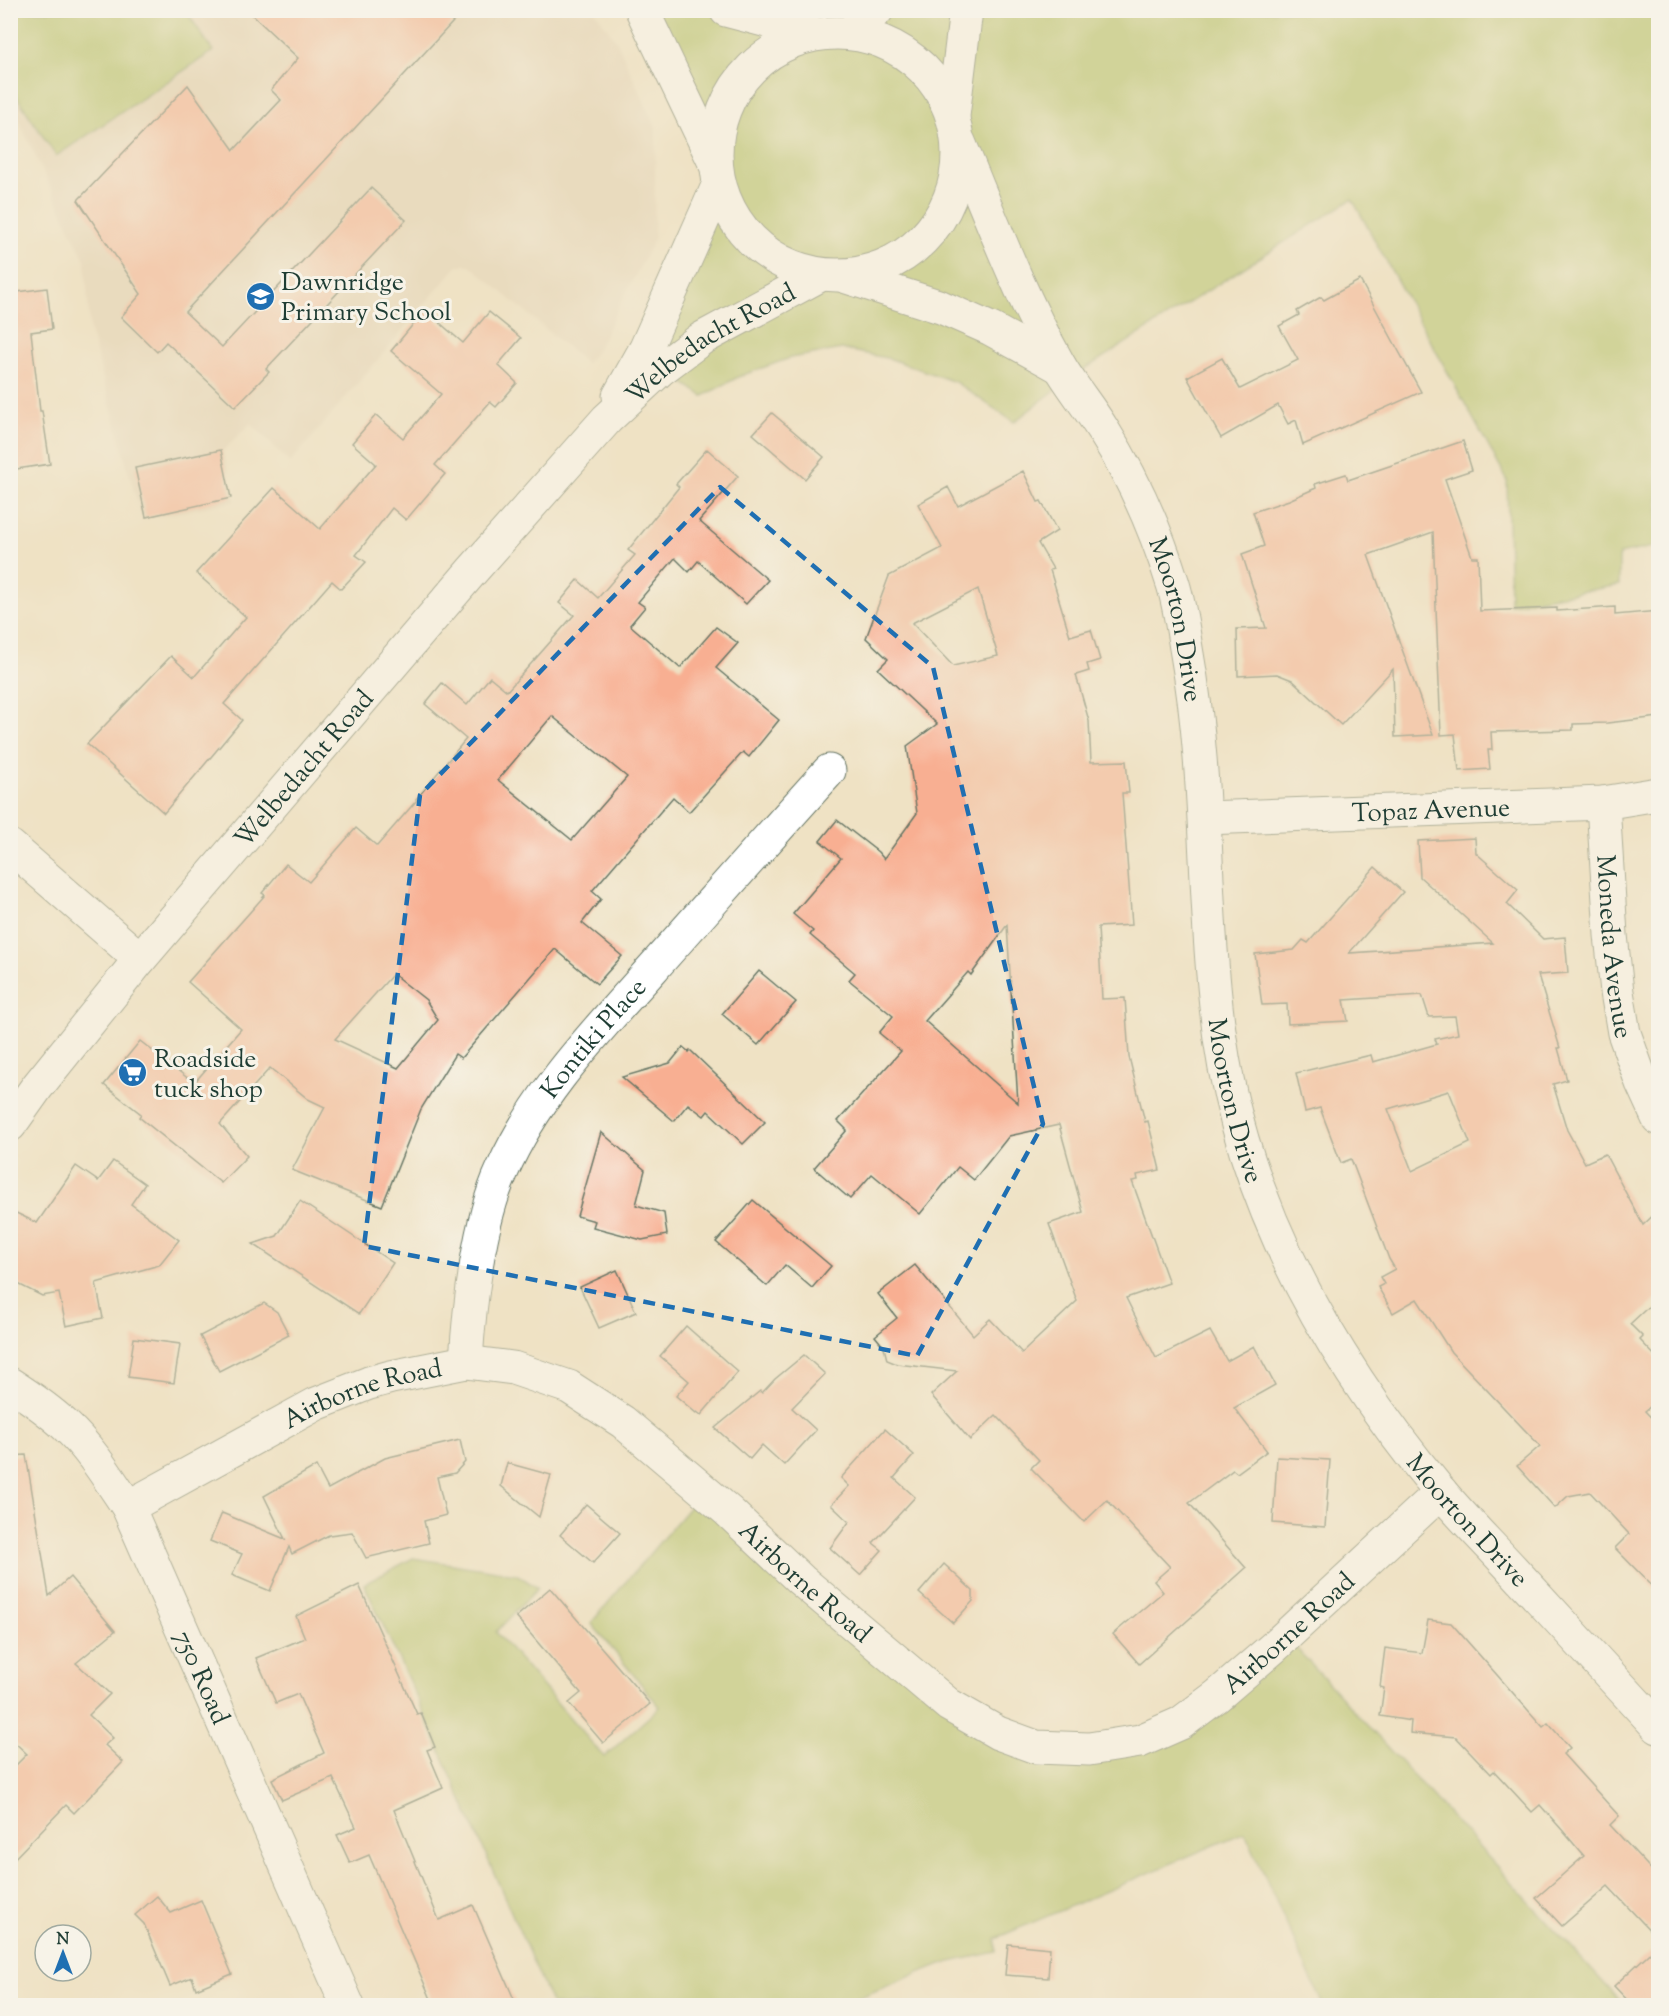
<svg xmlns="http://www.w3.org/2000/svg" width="1669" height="2016" viewBox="0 0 1669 2016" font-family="'Sorts Mill Goudy',serif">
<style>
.built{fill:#e2d2b5}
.green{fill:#adc165;stroke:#667f4c;stroke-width:1.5}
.building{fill:#f8af92;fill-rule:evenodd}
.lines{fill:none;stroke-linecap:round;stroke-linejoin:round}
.minor-casing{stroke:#687766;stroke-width:35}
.tertiary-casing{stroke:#687766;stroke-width:35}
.minor{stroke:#fff;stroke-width:33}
.tertiary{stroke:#fff;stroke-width:33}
.marked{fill:none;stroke:#1f6fb2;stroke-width:4.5;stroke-dasharray:12 8;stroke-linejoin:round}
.labels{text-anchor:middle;stroke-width:6;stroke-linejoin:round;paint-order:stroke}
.poi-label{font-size:26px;fill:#1f3d34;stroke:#f7f3e8;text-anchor:start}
.street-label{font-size:26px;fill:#1f3d34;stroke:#f7f3e8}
</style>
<rect width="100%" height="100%" fill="#f7f3e8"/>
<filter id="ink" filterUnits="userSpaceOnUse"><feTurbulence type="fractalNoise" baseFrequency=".0167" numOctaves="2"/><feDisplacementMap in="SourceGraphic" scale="12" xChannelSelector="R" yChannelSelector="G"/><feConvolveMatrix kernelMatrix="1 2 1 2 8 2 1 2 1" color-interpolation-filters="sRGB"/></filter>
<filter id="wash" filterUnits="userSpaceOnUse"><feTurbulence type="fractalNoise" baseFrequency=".008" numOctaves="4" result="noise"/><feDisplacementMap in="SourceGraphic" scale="24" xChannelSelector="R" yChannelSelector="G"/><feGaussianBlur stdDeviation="1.35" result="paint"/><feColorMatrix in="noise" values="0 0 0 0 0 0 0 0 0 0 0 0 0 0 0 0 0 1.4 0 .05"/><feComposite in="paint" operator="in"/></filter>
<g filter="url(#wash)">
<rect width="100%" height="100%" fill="#efe2c4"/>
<!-- built -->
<polygon class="built" points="11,11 595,11 617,42 656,128 654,239 596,351 586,363 470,265 458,265 290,463 251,423 223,451 235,501 142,520 90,330 85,260 11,104"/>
<!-- green -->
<g class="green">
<polygon points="10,11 186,11 213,51 56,156 11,88"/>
<polygon points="640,11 1658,11 1658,546 1619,554 1619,585 1510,604 1507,480 1352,199 1072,377 1014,422 955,382 891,359 842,349 790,358 740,376 703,396 641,354 716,184"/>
<polygon points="703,1491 999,1735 1142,1743 1286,1637 1624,2005 1323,2005 1245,1832 996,1938 996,1952 941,1964 841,2005 552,2005 421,1707 364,1584 413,1558 516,1574 538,1588 496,1632 604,1757 660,1707 591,1623"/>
</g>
<g id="blocks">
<!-- building -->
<g class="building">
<polygon points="247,10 464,10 185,312 222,347 371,188 406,220 266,369 269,372 235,407 166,342 157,352 121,317 141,294 78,200 188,85 234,150 281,100 271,90 298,58"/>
<polygon points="1360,280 1421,392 1303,445 1296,420 1288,424 1278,405 1221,438 1187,377 1222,358 1240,389 1298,360 1279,326 1299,315 1297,311 1321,297 1324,300"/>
<polygon points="47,288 52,329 31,332 40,411 42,411 50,464 10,470 10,293"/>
<polygon points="425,310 463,343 489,312 521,338 498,365 517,383 496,407 490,402 435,465 445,474 406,520 392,508 356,555 366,562 341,589 332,581 224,704 242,720 164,813 87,744 171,656 194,677 246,617 196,573 274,488 320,529 376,464 352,443 376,415 403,438 441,394 391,351"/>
<polygon points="772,413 824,457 805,479 753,434"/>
<polygon points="1463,441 1472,470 1445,479 1472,557 1478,557 1480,611 1557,608 1557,611 1615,607 1615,615 1659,611 1659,717 1607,723 1573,724 1573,730 1491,732 1492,750 1488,750 1490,769 1459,771 1455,734 1441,735 1433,532 1368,555 1433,735 1395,737 1393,669 1341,725 1292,680 1277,674 1238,676 1237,629 1266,628 1242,554 1264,546 1253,512 1289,500 1316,488 1315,484 1346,474 1348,480"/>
<path d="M707,449l31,27 -39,45 69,59 -22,24 -48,-43 -9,11 -14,-14 -37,44 7,5 -15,18 50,43 36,-41 22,16 -22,25 63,52 -30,37 -6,-5 -54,60 -16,-15 -81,94 9,8 -19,24 40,33 -25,28 -42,-35 -94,109 -6,-4 -34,55 -39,97 -90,-36 33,-63 -17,-8 -38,-31 -50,56 27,32 -26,27 -82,-66 2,-3 -37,-29 36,-44 54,42 47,-54 -53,-47 77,-87 -3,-2 24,-29 23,18 47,-54 21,18 40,-46 -1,-1 50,-60 -41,-35 17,-21 25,22 23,-28 17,14 67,-76 -15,-12 19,-23 20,18 37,-43 -7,-5 51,-63 -3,-3zM552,716l75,61 -55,63 -74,-60zM393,974l33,26 12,20 -40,48 -63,-29z"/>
<polygon points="221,450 231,498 146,517 135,468"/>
<path d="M1023,471l15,31 3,-1 16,30 -19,12 15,26 -3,1 20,66 21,-6 9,30 -13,4 2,7 -13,4 13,46 2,41 35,-1 3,32h-7l10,132 -34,2 4,72 23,-1 4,59 16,65 3,-1 12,49 -23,5 1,5 -6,1 37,102 -43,15 30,60 54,-27 17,30 27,-15 21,39 -41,23 33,43 -30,22 -4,-3 -44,33 57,65 -107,96 -26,-30 50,-42 -9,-11 16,-14 -63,-67 -23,22 -53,-54 8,-8 -43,-45 -26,25 -39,-45 26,-24 -60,-7 -10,-4 -3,-13 -9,-11 22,-18 -19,-24 37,-29 58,70 17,-16 32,34 55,-52 -28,-77 34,-12 -24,-87 -50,11 -35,44 -16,-13 -38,47 -48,-40 -22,25 -36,-31 33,-38 -9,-9 63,-70 -22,-18 14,-17 -44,-36 6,-7 -45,-38 3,-4 -20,-17 48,-56 -21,-17 17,-21 41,32 6,7 33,-46 -10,-67 30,-22 -59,-55 10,-10 -22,-21 23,-62 53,-28 -24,-44 30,-17 10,19zM978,589l20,67 -45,10 -41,-43zM1007,925l11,178 -93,-82 43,-49 3,3z"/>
<path d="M1475,838l1,15 42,37 -11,14 36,35 22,-2 3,36 -30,2 22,73h-2l9,32 -14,4 14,46 18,33 20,-9 38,71 16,-15v87l-29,27 13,13 -3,3 19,20v39l-14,12 14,15v167l-44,-45 14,-14 -39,-42 -22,4 -13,12 -38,-42 23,-20 -89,-94 -34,-53 -24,14 -15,-26 6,-3 -4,-7 15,-8 -6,-10 -38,-100 -10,4 -21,-55 -15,4 -9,-39 75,-18 2,7 64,-18 -2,-5 23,-5 -3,-18 -26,1 -7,-22 -78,5 4,21 -60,3 -1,-20 -25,1 -7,-51 39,-4 9,-10 5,3 67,-76 28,25 -54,61 144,-10 -73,-66 -2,-36zM1449,1091l21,52 -58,28 -24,-62z"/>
<polygon points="759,971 796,1002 758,1045 722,1014"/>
<polygon points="683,1047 689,1052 690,1050 765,1122 743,1144 708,1111 704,1116 688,1104 674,1121 622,1077 670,1063"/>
<polygon points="601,1132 645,1170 636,1205 664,1213 667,1235 642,1240 593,1227 595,1221 577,1216"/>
<polygon points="113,1161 145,1184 131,1204 179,1240 159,1265 96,1283 103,1318 66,1326 59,1293 42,1296 10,1280 10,1210 37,1223 76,1166 98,1181"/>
<polygon points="753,1200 831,1266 812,1288 785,1265 767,1286 716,1242"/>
<polygon points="300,1201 393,1263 359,1314 253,1244 277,1236"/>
<polygon points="617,1270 636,1312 599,1328 580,1287"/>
<polygon points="264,1303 277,1312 289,1335 219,1371 200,1336"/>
<polygon points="686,1326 738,1372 701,1415 697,1412 696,1413 676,1396 689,1381 660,1356"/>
<polygon points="134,1338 180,1344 174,1383 128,1377"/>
<polygon points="804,1355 825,1374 792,1408 816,1430 784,1465 762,1445 750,1459 715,1428 760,1391 762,1393 775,1379"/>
<polygon points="885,1429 914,1455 894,1478 915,1497 873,1543 882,1550 860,1575 830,1548 849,1522 831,1505 849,1486 841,1478"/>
<polygon points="460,1440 465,1462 455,1473 437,1477 446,1515 424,1521 429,1543 366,1558 352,1532 329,1535 292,1554 289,1547 270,1591 232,1575 242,1554 210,1541 222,1513 285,1539 264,1496 316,1466 328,1489 385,1458"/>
<polygon points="26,1455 49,1596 70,1577 115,1631 76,1663 110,1694 89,1715 113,1738 105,1745 123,1762 74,1813 66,1805 10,1863 10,1771 27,1754 10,1738 10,1456"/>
<polygon points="1277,1457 1330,1460 1325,1527 1273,1523"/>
<polygon points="507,1463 551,1475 539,1517 501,1486"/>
<polygon points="586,1504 620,1533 593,1563 560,1535"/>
<polygon points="944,1564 973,1591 973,1601 953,1623 919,1593"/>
<polygon points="359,1585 417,1714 421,1713 435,1747 427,1750 443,1788 394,1810 439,1920 473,1905 517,2006 434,2006 369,1855 350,1863 337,1835 356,1827 333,1778 282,1800 272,1779 324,1753 298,1694 276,1703 256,1658 305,1638 296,1616"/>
<polygon points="550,1588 650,1704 603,1743 569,1703 581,1693 516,1617"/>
<polygon points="1428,1620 1451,1623 1543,1727 1548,1723 1570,1748 1563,1754 1619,1816 1610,1825 1659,1878 1659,1940 1608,1886 1562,1926 1536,1898 1584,1856 1563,1831 1540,1805 1532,1812 1494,1771 1491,1774 1456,1737 1410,1733 1411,1721 1380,1716 1384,1688 1380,1687 1385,1648 1422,1653"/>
<polygon points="157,1896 171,1913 201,1900 232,1974 196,1989 192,1977 170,1986 144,1924 135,1915"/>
<polygon points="1008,1944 1050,1948 1048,1978 1005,1975"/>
<polygon points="1659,1944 1659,2006 1633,2006 1614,1986"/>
</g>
</g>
</g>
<g filter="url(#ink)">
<use href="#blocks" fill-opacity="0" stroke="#687766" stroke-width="1.5"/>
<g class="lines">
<defs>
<g id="minor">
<path id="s1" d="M1603,803l8,132 6,57 7,41 18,50 16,35"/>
<path id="s2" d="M1205,818l398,-15 55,-9"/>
<polyline points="10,846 140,959"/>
<path id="s3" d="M466,1362c3,-55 13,-142 36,-191 35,-79 95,-140 151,-203 59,-66 117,-132 176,-197"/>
<path id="s4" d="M10,1384c20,13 39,26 56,42 25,23 43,53 62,81l220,499"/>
<path id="s5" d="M128,1507l188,-103 53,-21 22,-6 75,-15 47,6 56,19 54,35 105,89 73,69 148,125 49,28 38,14 53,2 51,-8 41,-18 36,-27 57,-49 167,-155"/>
</g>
<g id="tertiary">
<polyline points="642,10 715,163"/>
<polyline points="726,10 817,34"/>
<polyline points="850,32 877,10"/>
<circle cx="837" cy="154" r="121"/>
<polyline points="953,116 966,10"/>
<path id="s6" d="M959,142c31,74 60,151 99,221 13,23 31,44 45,67 30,47 53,100 70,154 7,23 10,47 14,70 23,127 15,256 33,384 24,170 111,322 220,453 23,27 48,52 73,79 48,52 97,105 145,157"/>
<polyline points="844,276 941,307 991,329 1060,367"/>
<polyline points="619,396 646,348 718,186"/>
<path id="s7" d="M10,1125l27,-38 103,-128 332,-388 135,-152 54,-50 40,-30 119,-64"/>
</g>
</defs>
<!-- minor casing -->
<use href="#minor" class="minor-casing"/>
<!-- tertiary casing -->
<use href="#tertiary" class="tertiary-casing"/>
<!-- minor -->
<use href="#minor" class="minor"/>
<!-- tertiary -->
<use href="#tertiary" class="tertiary"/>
</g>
</g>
<!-- marked area -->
<path d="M0 0H1669V2016H0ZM720,487l213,180 110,457 -126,232 -553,-110 56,-451z" fill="#efe2c4" fill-opacity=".55" fill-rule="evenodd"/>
<path class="marked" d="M720,487l213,180 110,457 -126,232 -553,-110 56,-451z"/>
<!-- icons -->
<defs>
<symbol id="school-disc" viewBox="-11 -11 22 22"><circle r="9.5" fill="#1f6fb2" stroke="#f7f3e8"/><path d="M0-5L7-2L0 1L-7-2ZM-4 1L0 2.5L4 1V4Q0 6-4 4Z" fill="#fff"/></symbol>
<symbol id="supermarket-disc" viewBox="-11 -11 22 22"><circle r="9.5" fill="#1f6fb2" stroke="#f7f3e8"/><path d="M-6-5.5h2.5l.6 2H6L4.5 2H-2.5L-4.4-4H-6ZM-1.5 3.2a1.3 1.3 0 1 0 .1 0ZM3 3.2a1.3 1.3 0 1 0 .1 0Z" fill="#fff"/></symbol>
</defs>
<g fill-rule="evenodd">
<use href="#school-disc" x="244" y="280" width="33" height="33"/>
<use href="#supermarket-disc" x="116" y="1056" width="33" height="33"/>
</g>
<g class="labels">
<!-- poi labels -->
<g class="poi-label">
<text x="281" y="290">Dawnridge<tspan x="281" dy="30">Primary School</tspan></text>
<text x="154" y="1067">Roadside<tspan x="154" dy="30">tuck shop</tspan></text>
</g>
<!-- street labels -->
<g class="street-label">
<text dy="9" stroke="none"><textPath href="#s7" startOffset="1054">Welbedacht Road</textPath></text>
<text dy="9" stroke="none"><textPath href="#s6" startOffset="528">Moorton Drive</textPath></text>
<text dy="9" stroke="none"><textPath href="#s7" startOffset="462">Welbedacht Road</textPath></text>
<text dy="9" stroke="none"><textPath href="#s2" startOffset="226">Topaz Avenue</textPath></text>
<text dy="9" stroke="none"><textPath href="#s1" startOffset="144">Moneda Avenue</textPath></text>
<text dy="9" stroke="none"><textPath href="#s3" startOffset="357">Kontiki Place</textPath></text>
<text dy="9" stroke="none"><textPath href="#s6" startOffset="1014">Moorton Drive</textPath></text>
<text dy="9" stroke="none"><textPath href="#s5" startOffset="262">Airborne Road</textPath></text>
<text dy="9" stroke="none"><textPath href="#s6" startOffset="1500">Moorton Drive</textPath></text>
<text dy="9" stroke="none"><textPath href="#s5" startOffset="784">Airborne Road</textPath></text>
<text dy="9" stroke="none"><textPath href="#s5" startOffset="1360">Airborne Road</textPath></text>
<text dy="9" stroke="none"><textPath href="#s4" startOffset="358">750 Road</textPath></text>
</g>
</g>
<!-- margin -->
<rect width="1669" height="2016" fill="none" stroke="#f7f3e8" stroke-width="36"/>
<!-- north arrow -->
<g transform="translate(63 1953)"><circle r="28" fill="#f7f3e8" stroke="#a1aaa0" stroke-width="1.5"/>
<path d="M0-4.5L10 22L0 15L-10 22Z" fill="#1f6fb2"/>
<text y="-9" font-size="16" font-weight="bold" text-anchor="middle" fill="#1f3d34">N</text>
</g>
</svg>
